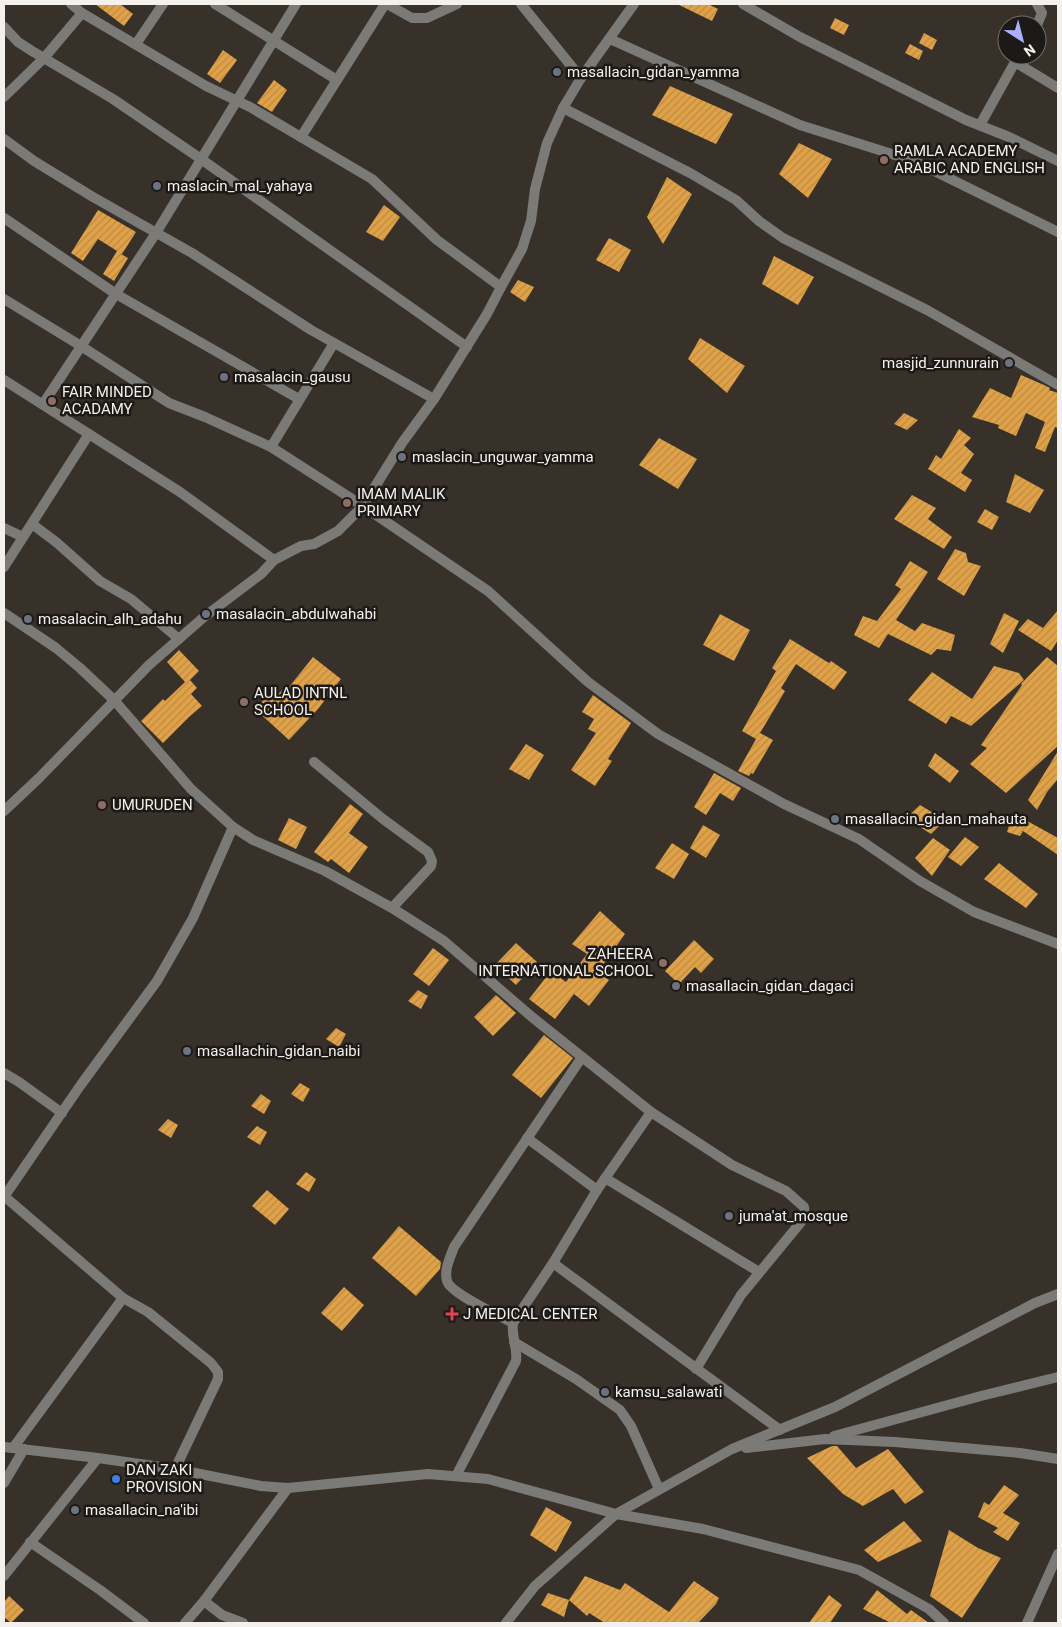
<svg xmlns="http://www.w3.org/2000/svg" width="1062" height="1627" viewBox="0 0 1062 1627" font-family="Roboto,sans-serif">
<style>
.building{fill:url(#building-hatch)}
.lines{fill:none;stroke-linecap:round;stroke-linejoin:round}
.minor{stroke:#7b7a76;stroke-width:10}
.worship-dot{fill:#6b7280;stroke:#1c1916;stroke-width:2}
.education-dot{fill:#8d6e63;stroke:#1c1916;stroke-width:2}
.health-dot{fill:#e0444e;stroke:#1c1916;stroke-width:2}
.shop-dot{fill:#3f7fe0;stroke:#1c1916;stroke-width:2}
.labels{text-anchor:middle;stroke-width:5;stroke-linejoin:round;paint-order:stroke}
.poi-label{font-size:15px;fill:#f4f1ec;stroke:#1c1916;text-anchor:start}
</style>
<defs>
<pattern id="building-hatch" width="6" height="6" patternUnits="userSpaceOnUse" patternTransform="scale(1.25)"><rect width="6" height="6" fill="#e0a147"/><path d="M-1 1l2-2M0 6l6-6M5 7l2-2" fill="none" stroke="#ba8b47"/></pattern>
</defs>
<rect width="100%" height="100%" fill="#37312a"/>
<!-- building -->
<g class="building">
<polygon points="95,4 120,4 133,14 124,26"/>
<polygon points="677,4 708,4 718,9 712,21"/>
<polygon points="835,18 849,25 844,35 830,28"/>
<polygon points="924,33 937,40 932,50 919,43"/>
<polygon points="910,44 923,51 919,60 905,53"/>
<polygon points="223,50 237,60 220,83 207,74"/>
<polygon points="274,80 287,90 272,112 257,103"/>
<polygon points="670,86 733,114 716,144 652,115"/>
<polygon points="799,143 832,159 808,198 779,174"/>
<polygon points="667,177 692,194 663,244 647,217"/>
<polygon points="384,205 400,217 383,241 366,232"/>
<polygon points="98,210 136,232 122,254 121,254 128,258 114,281 103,274 117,251 98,239 83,261 71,253"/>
<polygon points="609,238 631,250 619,272 596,260"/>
<polygon points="774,256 814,277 798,305 762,284"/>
<polygon points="518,280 534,287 525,302 510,292"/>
<polygon points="700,338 745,366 727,393 688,359"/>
<polygon points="1021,375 1044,385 1050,388 1049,390 1058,393 1058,428 1055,427 1045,452 1035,448 1045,422 1026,413 1016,436 998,428 999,425 972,417 990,388 1011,398"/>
<polygon points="904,413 918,420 907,430 894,424"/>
<polygon points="959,429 971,438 964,445 974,454 961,473 972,480 965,492 928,469 936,455 941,459"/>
<polygon points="659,438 697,459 678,489 639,465"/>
<polygon points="1015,474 1044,490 1030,513 1006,502"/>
<polygon points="912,495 936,508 928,519 952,537 944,549 894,519"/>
<polygon points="985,509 999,517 992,530 977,522"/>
<polygon points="955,549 966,553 968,562 981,566 964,596 937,579"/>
<polygon points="910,561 928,572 896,620 915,631 922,623 955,635 951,651 937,649 931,655 888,634 879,648 854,635 863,616 877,621 901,589 895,585"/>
<polygon points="1058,610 1058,640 1051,651 1018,630 1028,619 1043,628"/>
<polygon points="1004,613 1019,621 1003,653 990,644"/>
<polygon points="720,614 750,630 734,661 703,645"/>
<polygon points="790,639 829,663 831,661 847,672 834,690 796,664 781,688 785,691 760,733 773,740 753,774 751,773 749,776 738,771 756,739 742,731 776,671 772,668"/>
<polygon points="179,650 199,671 190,680 197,688 191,694 202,706 190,716 163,743 141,721 163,699 165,701 185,682 167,662"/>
<polygon points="313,657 341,679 318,709 289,740 255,709 270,693 275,698 283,689 285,692"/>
<polygon points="1047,657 1058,666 1058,746 1006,793 970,764 987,748 981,745 1022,685 1021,684"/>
<polygon points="994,666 1019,673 1024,680 971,726 951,716 946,724 908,700 932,672 972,699"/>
<polygon points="593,695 631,723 608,759 612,761 595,786 571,770 596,733 588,729 594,719 582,712"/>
<polygon points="526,744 544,755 529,780 509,769"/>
<polygon points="1058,751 1058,779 1047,792 1037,810 1028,800"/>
<polygon points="935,753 959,771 950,783 928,766"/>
<polygon points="714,773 741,788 733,801 720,793 706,815 694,807"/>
<polygon points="350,804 363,814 349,833 368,847 349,873 331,859 328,862 314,852"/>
<polygon points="920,805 945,820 931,834 906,818"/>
<polygon points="1013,813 1058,838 1058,855 1023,831 1020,836 1007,832"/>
<polygon points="289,818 307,827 296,849 278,840"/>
<polygon points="703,825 720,835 706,858 690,848"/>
<polygon points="965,837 979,847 961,866 948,857"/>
<polygon points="933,838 950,850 932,876 915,858"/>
<polygon points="672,843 689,854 674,879 655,868"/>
<polygon points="999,863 1038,894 1026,908 984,879"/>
<polygon points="600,911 625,934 598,972 609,980 589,1006 574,994 555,1019 529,999 551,971 566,982 587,954 572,944"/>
<polygon points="694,940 714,959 701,973 695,967 679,984 665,971"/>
<polygon points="516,943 537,962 516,985 495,965"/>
<polygon points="433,948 449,960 429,986 413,974"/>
<polygon points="418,990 428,996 421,1009 408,1001"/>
<polygon points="496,995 516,1013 493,1036 474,1017"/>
<polygon points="336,1028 346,1034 339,1047 326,1039"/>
<polygon points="544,1035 573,1058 541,1098 512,1075"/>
<polygon points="300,1083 310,1089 303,1102 291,1094"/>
<polygon points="261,1094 271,1101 264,1114 251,1106"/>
<polygon points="168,1119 178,1125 171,1138 158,1130"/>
<polygon points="257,1126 267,1132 260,1145 247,1137"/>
<polygon points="306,1172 316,1179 309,1192 296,1184"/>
<polygon points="267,1190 289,1209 275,1225 252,1206"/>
<polygon points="399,1226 441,1262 440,1269 416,1296 372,1258"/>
<polygon points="344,1287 364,1305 342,1331 321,1313"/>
<polygon points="832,1446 837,1446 856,1468 888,1449 924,1492 905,1504 893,1489 863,1506 843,1494 807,1458"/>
<polygon points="1004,1485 1019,1495 1003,1513 1020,1523 1008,1541 993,1532 998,1528 978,1517 984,1502 989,1505"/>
<polygon points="546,1507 572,1522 556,1552 530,1535"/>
<polygon points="904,1521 922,1541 878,1562 864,1550"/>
<polygon points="949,1530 978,1548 1001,1558 962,1618 930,1596"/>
<polygon points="585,1576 620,1590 625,1583 669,1612 694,1581 719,1598 716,1604 698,1623 605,1623 589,1613 587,1616 569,1600"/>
<polygon points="877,1590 907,1614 911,1610 929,1623 891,1623 863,1609"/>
<polygon points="548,1593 569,1600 564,1617 541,1605"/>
<polygon points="829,1595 842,1605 830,1623 809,1623"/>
<polygon points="9,1596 24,1610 11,1623 4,1617 4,1602"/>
</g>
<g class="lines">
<!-- minor -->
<g class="minor">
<polyline points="71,4 82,13 206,86 250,107 372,179 437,240 501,287"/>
<polyline points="215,4 337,80"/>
<polyline points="387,4 412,18 427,18 457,4"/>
<polyline points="521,4 581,78"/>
<polyline points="743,4 800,37 966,120 1009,137 1058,161"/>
<polyline points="1037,25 1042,13 1037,4"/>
<polyline points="4,27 18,42 32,51 113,99 201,159 467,347"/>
<polyline points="610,39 800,125 914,161 1058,232"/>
<polyline points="136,44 163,4"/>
<polyline points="1015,62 1058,88"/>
<polyline points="4,97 44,58 82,13"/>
<polyline points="563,108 690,173 736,200 759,221 783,238 927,310 1058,385"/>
<polyline points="980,125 1019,55"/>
<polyline points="301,137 385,4"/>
<polyline points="4,139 34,161 93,197 192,253 311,330 434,399"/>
<polyline points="4,218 116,294 299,399"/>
<polyline points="4,299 81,346 169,403 205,417 271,447 363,506 488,591 588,682 658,734 784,804 859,839 920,881 974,912 1058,944"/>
<polyline points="4,380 180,492 274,560"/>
<polyline points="43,404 156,233 296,4"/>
<polyline points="271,447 334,343"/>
<polyline points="32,524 56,542 100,581 131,599 179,639"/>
<polyline points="4,528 23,537"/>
<polyline points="4,567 89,434"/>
<polyline points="4,613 56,648 80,668 114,700 191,789 233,827 253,840 325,871 392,908 444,941 532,1017 651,1112 732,1165 786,1191 804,1207 805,1215 801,1222 741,1295 696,1369"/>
<polyline points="314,762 383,819 428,852 432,861 431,866 392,908"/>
<polyline points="4,811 39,778 149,665 204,617 261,574 274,560 301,546 314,544 338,531 363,506 402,443 434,399 487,314 501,287 522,249 531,221 535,189 547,143 563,108 581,78 634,4"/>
<polyline points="4,1073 19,1082 62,1113"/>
<polyline points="527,1138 597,1190"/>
<polyline points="605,1178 759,1272"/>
<polyline points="4,1196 123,1298 148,1312 211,1363 218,1372 218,1379 175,1469"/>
<polyline points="4,1197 80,1086 157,981 193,918 233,827"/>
<polyline points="553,1263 780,1430"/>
<path d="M513,1323c-13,-7 -63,-30 -66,-42 -3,-12 3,-23 7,-34l128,-190"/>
<polyline points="514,1342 576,1379 620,1410 631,1426 659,1489"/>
<polyline points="834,1436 981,1396 1058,1377"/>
<polyline points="4,1447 98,1458 175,1469 261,1486 288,1488 428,1474 488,1479 616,1514 732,1449 835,1407 1035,1303 1058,1294"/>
<polyline points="13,1448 123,1298"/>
<polyline points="746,1448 825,1439 895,1442 1020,1453 1058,1459"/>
<path d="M456,1476l60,-115c2,-14 -5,-24 -3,-38l40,-60 44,-73 54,-78"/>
<polyline points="4,1483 24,1449"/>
<polyline points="30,1542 100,1590 144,1623"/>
<polyline points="4,1576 98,1458"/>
<polyline points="204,1601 222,1615 243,1623"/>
<polyline points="185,1623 204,1601 288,1488"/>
<polyline points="506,1623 535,1586 616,1514 703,1529 859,1570 929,1609 944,1623"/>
<polyline points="1027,1623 1058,1554"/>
</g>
</g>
<!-- markers -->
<g class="worship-dot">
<circle cx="557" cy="72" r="5"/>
<circle cx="157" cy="186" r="5"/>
<circle cx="1009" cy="363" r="5"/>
<circle cx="224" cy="377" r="5"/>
<circle cx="402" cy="457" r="5"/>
<circle cx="206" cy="614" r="5"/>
<circle cx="28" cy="619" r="5"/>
<circle cx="835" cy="819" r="5"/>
<circle cx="676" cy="986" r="5"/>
<circle cx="187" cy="1051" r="5"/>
<circle cx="729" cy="1216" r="5"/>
<circle cx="605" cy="1392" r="5"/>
<circle cx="75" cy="1510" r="5"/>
</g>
<g class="education-dot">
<circle cx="884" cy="160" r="5"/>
<circle cx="52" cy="401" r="5"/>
<circle cx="347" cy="503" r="5"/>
<circle cx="244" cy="702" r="5"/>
<circle cx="102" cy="805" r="5"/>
<circle cx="663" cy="963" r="5"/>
</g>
<path class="health-dot" d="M449.5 1306.5h5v5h5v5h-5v5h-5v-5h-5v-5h5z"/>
<circle class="shop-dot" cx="116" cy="1479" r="5"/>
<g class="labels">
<!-- poi labels -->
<g class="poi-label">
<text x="567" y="77">masallacin_gidan_yamma</text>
<text x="894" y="156">RAMLA ACADEMY<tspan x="894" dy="17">ARABIC AND ENGLISH</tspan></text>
<text x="167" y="191">maslacin_mal_yahaya</text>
<text x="999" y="368" text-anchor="end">masjid_zunnurain</text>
<text x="234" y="382">masalacin_gausu</text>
<text x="62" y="397">FAIR MINDED<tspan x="62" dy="17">ACADAMY</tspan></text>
<text x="412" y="462">maslacin_unguwar_yamma</text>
<text x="357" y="499">IMAM MALIK<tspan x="357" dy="17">PRIMARY</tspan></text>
<text x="216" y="619">masalacin_abdulwahabi</text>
<text x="38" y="624">masalacin_alh_adahu</text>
<text x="254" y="698">AULAD INTNL<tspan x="254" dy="17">SCHOOL</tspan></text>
<text x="112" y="810">UMURUDEN</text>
<text x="845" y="824">masallacin_gidan_mahauta</text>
<text x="653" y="959" text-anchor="end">ZAHEERA<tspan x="653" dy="17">INTERNATIONAL SCHOOL</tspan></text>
<text x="686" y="991">masallacin_gidan_dagaci</text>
<text x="197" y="1056">masallachin_gidan_naibi</text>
<text x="739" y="1221">juma'at_mosque</text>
<text x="463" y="1319">J MEDICAL CENTER</text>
<text x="615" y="1397">kamsu_salawati</text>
<text x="126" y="1475">DAN ZAKI<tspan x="126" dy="17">PROVISION</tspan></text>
<text x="85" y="1515">masallacin_na'ibi</text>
</g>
</g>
<!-- border -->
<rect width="1062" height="1627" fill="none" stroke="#f4f1ec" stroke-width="10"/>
<!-- north arrow -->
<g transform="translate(1022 40) rotate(144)"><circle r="24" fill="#1c1916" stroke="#726f6c"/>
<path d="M0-4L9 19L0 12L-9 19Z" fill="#aab0fc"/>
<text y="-8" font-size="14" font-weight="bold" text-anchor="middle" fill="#f4f1ec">N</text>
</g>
</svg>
